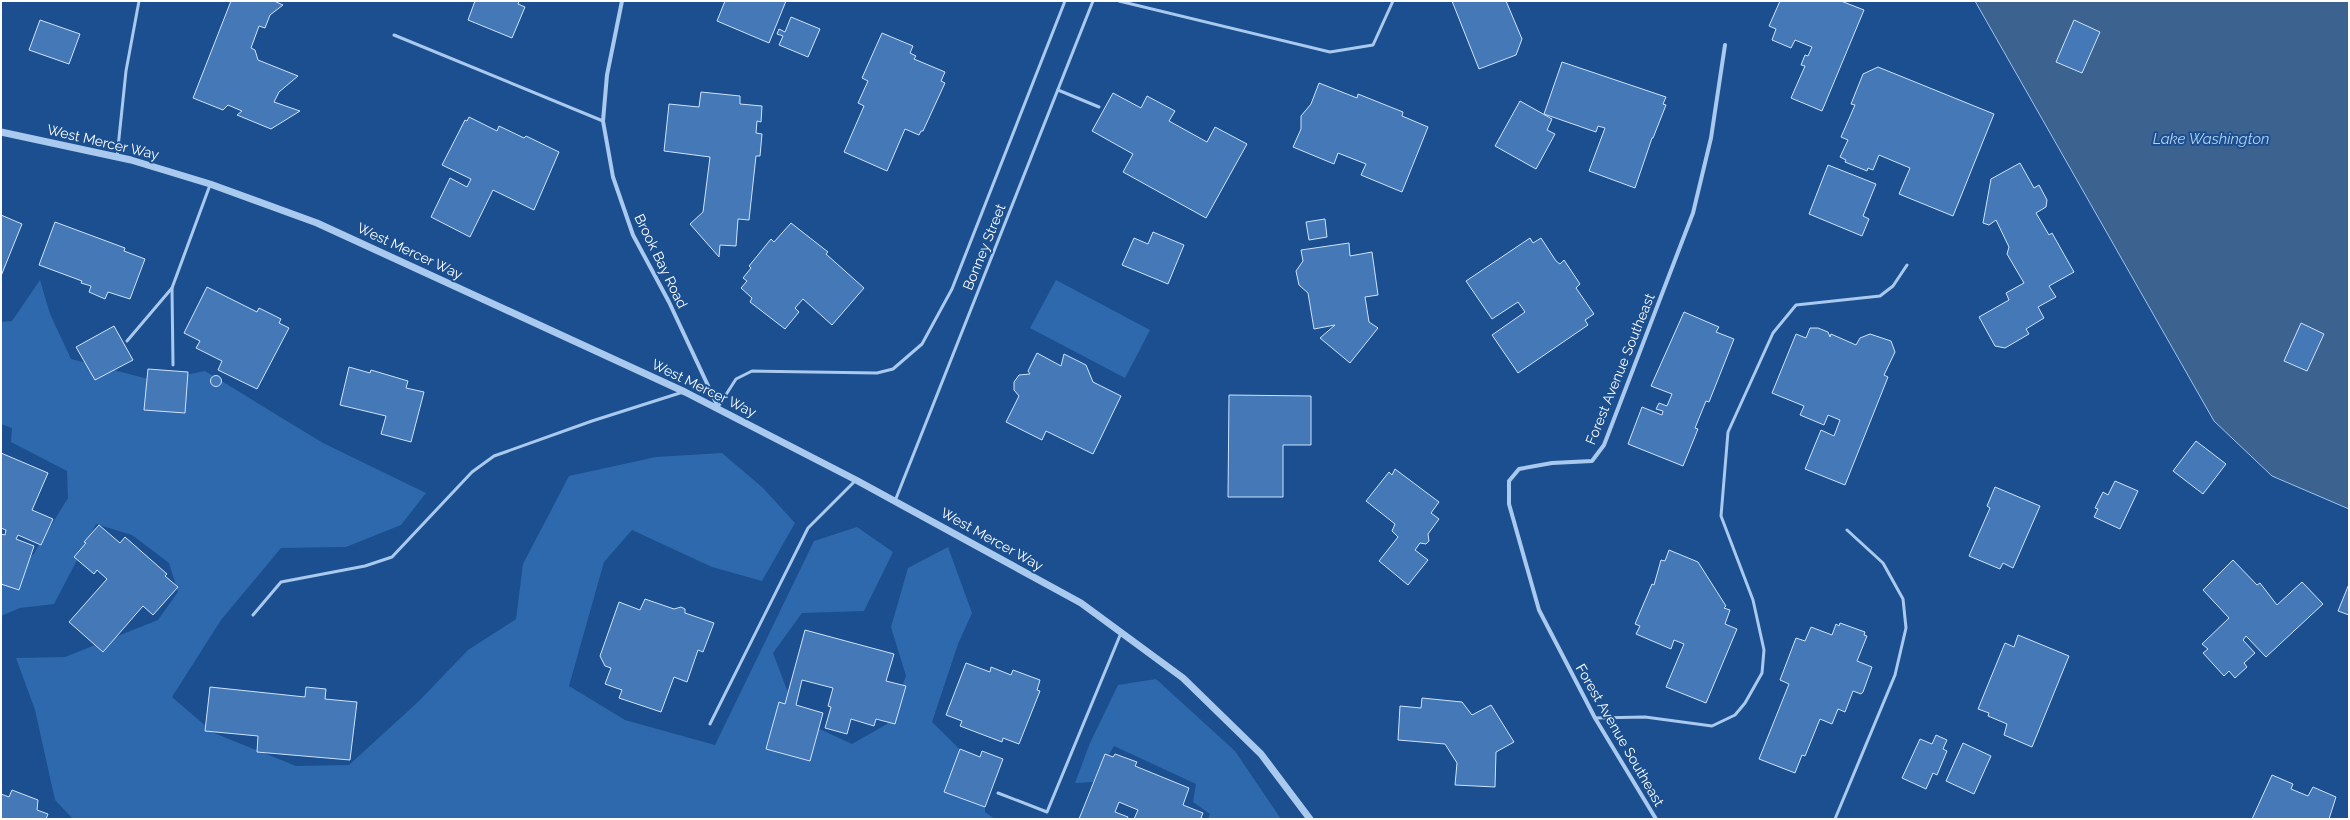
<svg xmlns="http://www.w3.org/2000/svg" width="2350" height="820" viewBox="0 0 2350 820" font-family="Raleway,sans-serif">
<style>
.green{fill:#2e69ad}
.water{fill:#3c6290;stroke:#9cc4f0}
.building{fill:#4478b7;stroke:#cfe3fa}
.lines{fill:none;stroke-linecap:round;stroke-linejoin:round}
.service{stroke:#a9c9ee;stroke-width:3}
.minor{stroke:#a9c9ee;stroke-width:4}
.tertiary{stroke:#a9c9ee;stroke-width:7}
.labels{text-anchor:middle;stroke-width:4;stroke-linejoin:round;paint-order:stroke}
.street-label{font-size:14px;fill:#fff;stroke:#1b4f8f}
.water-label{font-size:15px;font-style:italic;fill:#b5d3f5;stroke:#1b4f8f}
</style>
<rect width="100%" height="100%" fill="#1b4f8f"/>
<!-- green -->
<g class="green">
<polygon points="40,280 50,314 71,359 156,381 205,371 323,443 426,493 401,525 346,547 281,548 221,620 172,697 214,733 296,766 349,765 419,701 468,650 516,619 523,564 569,476 656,457 722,453 763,488 795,523 762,581 712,567 632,530 604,562 569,686 625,720 715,745 814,541 857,527 893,552 864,611 802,613 773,653 798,719 852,744 887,724 906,676 891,627 908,568 948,547 972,613 958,644 932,722 985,774 985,812 995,819 73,819 55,800 35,710 16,658 65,657 158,620 178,592 169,563 132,535 96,524 54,604 20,608 1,616 1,571 33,555 68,498 67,471 11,442 12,428 1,424 1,322 12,321"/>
<polygon points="1056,280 1150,330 1125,378 1030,328"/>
<polygon points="1156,679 1235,751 1281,819 1208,819 1210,814 1193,802 1196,784 1114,746 1093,782 1075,783 1090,743 1118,685"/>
</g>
<!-- water -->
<polygon class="water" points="1975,1 2349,1 2349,509 2272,476 2214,421"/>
<!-- building -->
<g class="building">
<polygon points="231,1 274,1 283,5 270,15 265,28 259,26 251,48 255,50 258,60 298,76 279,92 274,102 300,111 271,129 237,115 242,111 228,105 223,110 193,98"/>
<polygon points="475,1 519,1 518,4 525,7 512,38 468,20"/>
<polygon points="725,1 786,1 769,43 717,21"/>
<polygon points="1452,1 1506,1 1522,39 1516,55 1479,69"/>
<polygon points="1780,1 1841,1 1864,10 1822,111 1791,98 1805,66 1801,65 1805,55 1808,56 1812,47 1795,40 1791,48 1772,40 1776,29 1769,26"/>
<polygon points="791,17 820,29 808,57 779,45 783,36 777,34 779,29 785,32"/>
<polygon points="40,20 80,34 69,64 29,50"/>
<polygon points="2074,20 2100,32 2082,73 2056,62"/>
<polygon points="882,33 913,46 910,53 916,56 914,59 945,72 941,81 945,83 923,131 921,131 919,135 905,129 887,171 844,152 864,106 858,103 868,81 862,78"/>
<polygon points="1562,62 1666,97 1663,104 1666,105 1653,138 1652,138 1635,188 1589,171 1605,128 1598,126 1596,132 1544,114"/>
<polygon points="1878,67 1994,114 1953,216 1899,194 1910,168 1879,155 1873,170 1868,168 1867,171 1845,162 1846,160 1840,157 1848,140 1841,137 1855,105 1851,104 1863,74"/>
<polygon points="1319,83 1357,98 1358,94 1403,112 1402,116 1428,127 1402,192 1361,175 1366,164 1338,153 1334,164 1293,147 1301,129 1301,116 1311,104"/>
<polygon points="701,92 740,96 740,104 762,106 761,122 757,121 756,133 762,134 760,156 756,156 749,220 738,219 736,246 720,245 719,257 690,224 703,212 710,157 664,151 669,104 699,107"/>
<polygon points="1113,93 1141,108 1147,96 1175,111 1169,121 1207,142 1215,127 1247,144 1206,218 1123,172 1133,154 1092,131"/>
<polygon points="1520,101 1552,119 1547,130 1555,134 1536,169 1495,146"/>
<polygon points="469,117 497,131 499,126 524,138 526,136 559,152 534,210 493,190 470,237 431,217 450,178 467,187 471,179 442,165 465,120 467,121"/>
<polygon points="2020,163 2034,188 2039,185 2047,200 2046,207 2036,213 2049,235 2052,233 2074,272 2049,286 2056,297 2038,307 2044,318 2026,329 2029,334 2005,348 1995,346 1979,317 2009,300 2006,293 2024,283 2007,254 2009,247 1996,220 1989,225 1983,223 1991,179"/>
<polygon points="1828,165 1876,184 1863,216 1869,219 1862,236 1809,214"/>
<polygon points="1,215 22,224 1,276"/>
<polygon points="1325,219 1327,237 1309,240 1306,222"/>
<polygon points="55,222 125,248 124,251 145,259 130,299 108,292 105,299 89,292 91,286 81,283 82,281 39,265"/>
<polygon points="791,223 828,252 826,254 864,288 832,325 803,299 795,308 799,312 785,329 750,302 752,298 741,288 747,281 743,278 751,268 749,266 771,239 774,242"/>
<polygon points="1153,232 1184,245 1168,284 1122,265 1134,238 1148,244"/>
<polygon points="1530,238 1533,243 1541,238 1556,261 1560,264 1564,260 1580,284 1576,288 1594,314 1585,320 1588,325 1518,373 1492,335 1525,312 1518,302 1492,319 1466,281"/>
<polygon points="1349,243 1350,256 1372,252 1378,295 1365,297 1369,322 1378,328 1350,363 1320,338 1335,325 1314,329 1308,293 1299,285 1296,271 1303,261 1301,250"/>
<polygon points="207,287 257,312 259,308 281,319 279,323 289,328 257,389 218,370 222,361 196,348 200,341 184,333"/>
<polygon points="1684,312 1719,327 1716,332 1734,339 1709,402 1706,401 1695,428 1698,429 1683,466 1628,444 1642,407 1662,415 1663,411 1656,409 1659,403 1667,406 1672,394 1651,386"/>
<polygon points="2301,323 2324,334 2307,371 2284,361"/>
<polygon points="114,326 133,360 95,380 76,347"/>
<polygon points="1810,328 1818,328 1828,332 1830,337 1831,334 1856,345 1860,338 1870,334 1891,341 1895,352 1884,375 1888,377 1845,485 1805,469 1821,430 1834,436 1840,420 1828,415 1824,425 1800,415 1804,406 1772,393 1796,334 1806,338"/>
<polygon points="1037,353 1061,366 1064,354 1086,365 1093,382 1121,396 1093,454 1046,431 1042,440 1006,422 1019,396 1014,390 1014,382 1019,375 1030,374 1028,371"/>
<polygon points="349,367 370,373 371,370 408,381 406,388 424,392 411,442 381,434 386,416 340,405"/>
<polygon points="148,369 188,372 185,413 144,410"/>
<circle cx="216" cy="381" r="5.5"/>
<polygon points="1229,395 1311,396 1311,445 1283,445 1283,497 1228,497"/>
<polygon points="2196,441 2226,464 2203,494 2173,471"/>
<polygon points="1,453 48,473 32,510 53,519 41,545 18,535 16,539 34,546 19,590 1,584 1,534 5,535 6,530 1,528"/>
<polygon points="1395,469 1439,502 1431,513 1439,519 1428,534 1429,541 1426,544 1420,543 1415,550 1428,560 1408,585 1379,561 1398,537 1392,531 1395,524 1366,501 1389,472 1392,475"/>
<polygon points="2115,481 2138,491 2120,529 2094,517 2098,509 2095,508 2103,492 2108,495"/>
<polygon points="1995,487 2040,506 2013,568 2003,563 2000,569 1969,556 1990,508 1987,506"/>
<polygon points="99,525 120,543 125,537 167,574 165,576 178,587 153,615 143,606 103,652 69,622 107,579 97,570 94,574 74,557 86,543 84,542"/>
<polygon points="1669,550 1698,562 1726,606 1724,608 1730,610 1725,624 1737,629 1706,703 1666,687 1684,644 1674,640 1671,649 1636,634 1640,626 1635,624 1652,584 1654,585 1661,560 1665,561"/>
<polygon points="2233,560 2257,585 2260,583 2277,605 2302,582 2323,604 2266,657 2246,636 2243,640 2255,653 2244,663 2247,667 2235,678 2229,671 2224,676 2203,653 2208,649 2202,644 2229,618 2203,590"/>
<polygon points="2349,584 2349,615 2338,611"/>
<polygon points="645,599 674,609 681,607 685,609 685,613 714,623 703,652 698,650 687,682 674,677 661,712 619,698 622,690 605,684 611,668 605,666 600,656 619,602 640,610"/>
<polygon points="1840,623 1865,632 1864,635 1867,636 1857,661 1872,667 1863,692 1861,694 1853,691 1845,712 1838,709 1832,724 1820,719 1805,756 1802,755 1795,773 1759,759 1789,684 1780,680 1796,638 1805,641 1811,627 1832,635 1836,624 1839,626"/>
<polygon points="805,630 894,654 886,681 906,686 895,724 876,719 874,726 851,719 847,734 825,728 831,707 828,706 833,688 802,680 796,705 823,713 810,761 766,749 779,702 785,704"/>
<polygon points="2018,635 2069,656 2032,747 2004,735 2007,724 1988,716 1989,713 1978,709 2005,643 2014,647"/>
<polygon points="966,663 990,672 991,667 1011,675 1013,670 1040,680 1037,690 1040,691 1019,744 1003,738 1002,742 960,726 962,721 946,715"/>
<polygon points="210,687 305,697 306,687 326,689 325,699 357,702 350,760 257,752 258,736 205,731"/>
<polygon points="1422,698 1462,702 1472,715 1491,705 1514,742 1496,752 1495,787 1455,785 1457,763 1445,744 1398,740 1400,706 1421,708"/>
<polygon points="1936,735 1947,740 1943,749 1947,751 1937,775 1933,773 1926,789 1902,778 1920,739 1932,744"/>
<polygon points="1963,743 1991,756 1974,794 1946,781"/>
<polygon points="960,749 980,757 982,751 1003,759 985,807 944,792"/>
<polygon points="1105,754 1113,757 1115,754 1137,762 1135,766 1189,788 1183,805 1203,813 1201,818 1205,819 1134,819 1138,810 1119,802 1115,812 1128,817 1127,819 1079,819"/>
<polygon points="2272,775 2293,784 2291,789 2308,796 2313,787 2336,797 2329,819 2252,819"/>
<polygon points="12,790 38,800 37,810 48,814 46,819 1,819 1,794 9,797"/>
</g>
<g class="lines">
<!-- service -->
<g class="service">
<polyline points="1119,1 1330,52 1373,45 1393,1"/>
<polyline points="394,35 603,121"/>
<polyline points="1058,90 1099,107"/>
<polyline points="117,157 126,71 139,1"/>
<polyline points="127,341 172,288"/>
<polyline points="173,365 172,288 210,185"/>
<polyline points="718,407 736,379 752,371 877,373 893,369 922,344 952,289 1065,1"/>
<polyline points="895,501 1093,1"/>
<polyline points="253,615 281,582 365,566 392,557 472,472 494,456 592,421 683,392"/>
<polyline points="1595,718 1645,717 1712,726 1735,715 1745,703 1762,673 1764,650 1753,600 1721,516 1728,432 1773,333 1796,305 1880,296 1893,286 1907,265"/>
<polyline points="710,724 808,528 855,481"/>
<polyline points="998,793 1047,812 1121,633"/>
<polyline points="1835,819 1895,675 1906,628 1903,599 1883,563 1847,530"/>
</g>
<!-- minor -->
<g class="minor">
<polyline points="622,1 607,75 603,121 613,177 633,235 669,302 718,407"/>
<polyline points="1656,819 1595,718 1539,610 1509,504 1509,481 1519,469 1552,463 1592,461 1604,445 1693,213 1711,138 1725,45"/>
</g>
<!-- tertiary -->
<polyline class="tertiary" points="1,132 131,160 210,184 317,223 685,392 856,480 1081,603 1183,678 1261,754 1310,819"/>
</g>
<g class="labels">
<!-- street labels -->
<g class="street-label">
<text transform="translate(103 142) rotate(13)" y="5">West Mercer Way</text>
<text transform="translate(984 247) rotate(-68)" y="5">Bonney Street</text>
<text transform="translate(410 251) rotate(25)" y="5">West Mercer Way</text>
<text transform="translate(661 261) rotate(64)" y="5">Brook Bay Road</text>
<text transform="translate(1620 369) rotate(-68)" y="5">Forest Avenue Southeast</text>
<text transform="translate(704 388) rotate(26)" y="5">West Mercer Way</text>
<text transform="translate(992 539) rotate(29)" y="5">West Mercer Way</text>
<text transform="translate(1620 735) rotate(60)" y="5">Forest Avenue Southeast</text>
</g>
<!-- water labels -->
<g class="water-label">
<text x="2211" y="144">Lake Washington</text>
</g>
</g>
<!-- border -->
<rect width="2350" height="820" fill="none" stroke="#ffffff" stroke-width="4"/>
</svg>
